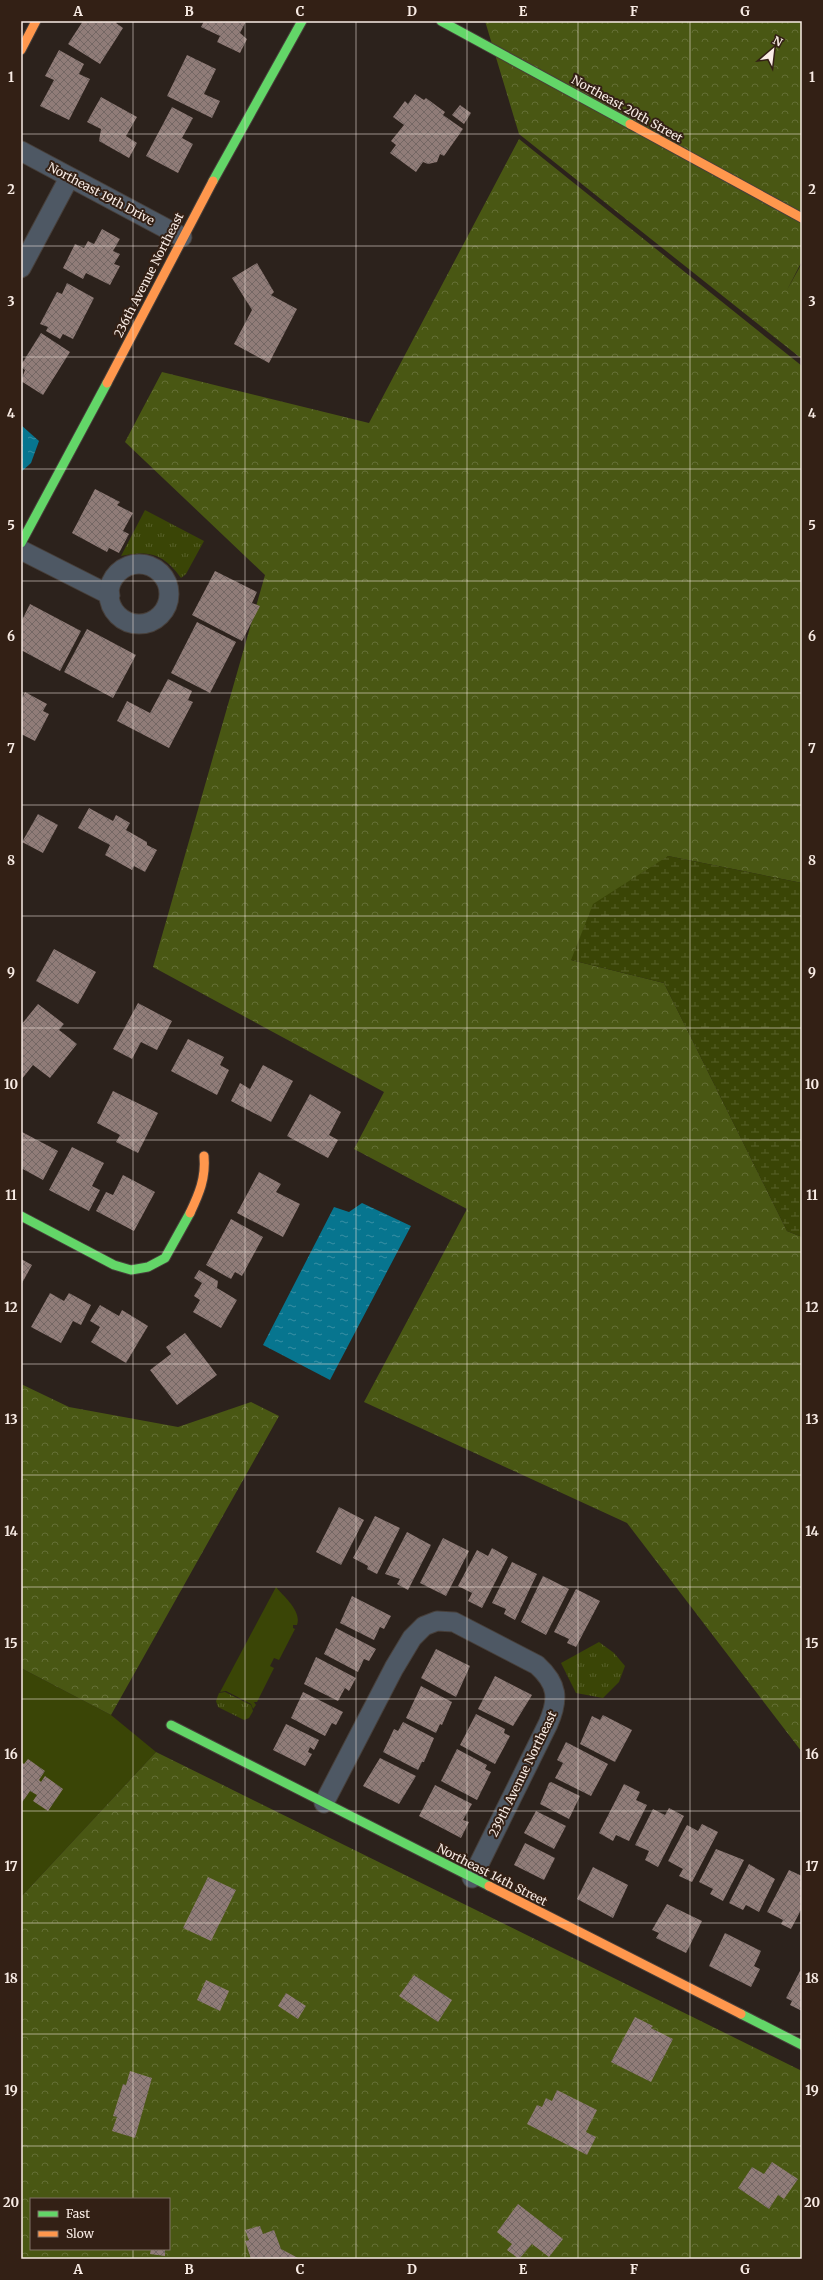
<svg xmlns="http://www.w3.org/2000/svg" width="823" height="2280" viewBox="0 0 823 2280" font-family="Merriweather,serif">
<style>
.green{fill:#3a4506}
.forest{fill:url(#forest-crowns);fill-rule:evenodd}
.wetland{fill:url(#wetland-marsh)}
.park{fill:url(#park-tufts)}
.water{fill:url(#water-ripples)}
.building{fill:url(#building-cross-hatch)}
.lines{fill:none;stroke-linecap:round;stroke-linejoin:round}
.street-casing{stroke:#473f3a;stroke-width:21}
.fast-casing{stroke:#473f3a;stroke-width:11}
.slow-casing{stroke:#473f3a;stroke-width:11}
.street{stroke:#4e5864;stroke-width:19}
.fast{stroke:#63d668;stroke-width:9}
.slow{stroke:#ff974d;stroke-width:9}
.grid{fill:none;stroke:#f9ece5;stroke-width:1;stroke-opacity:0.55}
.labels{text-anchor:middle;stroke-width:4;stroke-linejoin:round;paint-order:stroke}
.street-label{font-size:12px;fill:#f9ece5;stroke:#332015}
.neatline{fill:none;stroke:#f9ece5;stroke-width:1.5}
.grid-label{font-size:13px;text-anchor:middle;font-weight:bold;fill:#f9ece5}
</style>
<defs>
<pattern id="forest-crowns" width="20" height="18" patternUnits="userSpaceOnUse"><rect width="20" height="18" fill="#495713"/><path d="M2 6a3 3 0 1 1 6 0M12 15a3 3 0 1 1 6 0" fill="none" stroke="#646f35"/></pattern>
<pattern id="wetland-marsh" width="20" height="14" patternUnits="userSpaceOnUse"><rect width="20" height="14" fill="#3a4506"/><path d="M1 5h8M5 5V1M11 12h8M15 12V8" fill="none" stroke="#57602a"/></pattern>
<pattern id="park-tufts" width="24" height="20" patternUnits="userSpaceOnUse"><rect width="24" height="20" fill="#3a4506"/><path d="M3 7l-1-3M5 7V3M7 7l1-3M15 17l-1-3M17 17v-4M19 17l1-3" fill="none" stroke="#57602a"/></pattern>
<pattern id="water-ripples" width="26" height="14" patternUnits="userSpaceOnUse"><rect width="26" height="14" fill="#07758f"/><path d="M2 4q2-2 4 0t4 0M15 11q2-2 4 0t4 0" fill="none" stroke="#388fa4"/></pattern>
<pattern id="building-cross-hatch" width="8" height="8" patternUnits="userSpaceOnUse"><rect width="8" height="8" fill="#907c78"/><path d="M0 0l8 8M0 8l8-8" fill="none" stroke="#746764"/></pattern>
</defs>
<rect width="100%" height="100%" fill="#2c221c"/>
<!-- green -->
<g class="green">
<path d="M276,1587c8,10 26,24 21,38h-4v3l2,1 -16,31 -5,-2 -4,8 4,2 -17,34h-3l2,3 -3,4 -2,-5 -25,-13 -6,1z"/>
<polygon points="21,1668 111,1715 156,1752 21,1897"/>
</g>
<!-- forest -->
<g class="forest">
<polygon points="485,21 802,21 802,261 787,290 802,263 802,359 519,134"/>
<polygon points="519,139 802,366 802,883 668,856 571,960 664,983 787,1231 802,1237 802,1752 627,1523 364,1402 467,1209 354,1149 384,1092 153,967 265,575 125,442 162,372 369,423"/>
<polygon points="21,1384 69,1407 178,1427 251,1402 279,1416 111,1715 21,1668"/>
<path d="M156,1752l646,319v188h-781v-362zM31,2199h138v50h-138z"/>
</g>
<!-- wetland -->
<polygon class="wetland" points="668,856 802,883 802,1237 787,1231 664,983 571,960 593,904"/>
<!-- park -->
<g class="park">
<path d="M145,510l59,31 -18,33 -5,4c-17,-24 -32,-28 -60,-22z"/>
<polygon points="599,1642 614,1653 625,1666 619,1682 603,1698 576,1693 561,1663"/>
<polygon points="225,1692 251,1705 253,1711 249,1718 244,1720 218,1707 216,1701 219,1693"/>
</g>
<!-- water -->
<g class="water">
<polygon points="21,425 39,441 31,463 21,472"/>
<polygon points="362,1203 411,1226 330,1380 263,1345 334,1207 349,1212"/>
</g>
<!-- building -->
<g class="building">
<polygon points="83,21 118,21 116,23 123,28 100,64 68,44"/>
<polygon points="204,21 246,21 240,33 247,39 240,53 217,42 220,36 201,27"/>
<polygon points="59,50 84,64 79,74 90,79 69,120 40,106 54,80 45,76"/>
<polygon points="187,55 216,69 204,94 220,101 212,118 167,96"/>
<polygon points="415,94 424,100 426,98 445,112 443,115 463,129 444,156 440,154 437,162 428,164 423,162 416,172 390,153 396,145 391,141 404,125 393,117 405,101 408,104"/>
<polygon points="101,97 137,117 126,136 137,143 129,158 99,141 101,129 87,122"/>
<polygon points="460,105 471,113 464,124 452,115"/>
<polygon points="172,107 193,118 182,138 193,144 178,173 146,156"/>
<polygon points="102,229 120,239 113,251 120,254 114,264 120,266 110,285 86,273 83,279 63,268 75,244 84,248 88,241 94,244"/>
<polygon points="257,263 274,292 271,295 297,309 269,363 234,344 252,310 232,278"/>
<polygon points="67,283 94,298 73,339 63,334 60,339 46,331 48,327 40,324 57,292 62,294"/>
<polygon points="41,333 70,352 43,395 21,381 25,370 21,367 21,365"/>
<polygon points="95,489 120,502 117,505 133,513 123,531 129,534 119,553 109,548 107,552 72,533"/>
<polygon points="215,571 257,592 252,603 260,606 242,641 192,615"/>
<polygon points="30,604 81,631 60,671 21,650 21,622"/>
<polygon points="197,622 236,642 210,693 171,673"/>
<polygon points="87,629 136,655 113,698 64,672"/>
<polygon points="168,679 192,691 188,700 193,702 169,748 117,721 127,701 150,713"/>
<polygon points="25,692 47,704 43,711 49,714 35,741 21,734 21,700"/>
<polygon points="89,808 113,821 116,815 130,823 126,830 147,842 147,845 157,850 145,872 134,866 132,870 105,855 110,845 78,828"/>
<polygon points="38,814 58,825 43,853 22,842"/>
<polygon points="54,949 96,972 78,1004 36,981"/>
<polygon points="138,1003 172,1021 157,1050 141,1042 132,1059 113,1049"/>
<polygon points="38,1004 64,1024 59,1030 77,1044 50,1078 33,1065 21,1080 21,1025"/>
<polygon points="188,1039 224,1057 220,1065 229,1070 217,1095 171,1071"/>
<polygon points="263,1065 293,1081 271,1122 231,1101 240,1083 250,1089"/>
<polygon points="113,1091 158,1113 138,1153 116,1142 120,1135 97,1123"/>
<polygon points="310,1094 341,1112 329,1135 338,1140 328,1158 287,1136"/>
<polygon points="22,1132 58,1151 43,1180 21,1168"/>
<polygon points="72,1147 104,1163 92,1186 100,1190 89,1211 49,1190"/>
<polygon points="259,1172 281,1184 276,1192 300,1204 283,1237 237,1213"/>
<polygon points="123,1175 155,1192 134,1231 96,1211 106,1192 113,1195"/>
<polygon points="231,1219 263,1237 242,1276 235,1272 231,1279 206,1265"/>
<polygon points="21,1259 32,1265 21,1285"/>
<polygon points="199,1270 218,1281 217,1288 237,1300 221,1328 193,1312 200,1300 194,1296 202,1283 194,1278"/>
<polygon points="50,1293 64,1301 69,1293 91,1305 81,1325 73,1321 61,1343 31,1327"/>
<polygon points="100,1305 119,1316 122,1310 148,1326 126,1363 91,1342 100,1327 90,1321"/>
<polygon points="185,1333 217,1375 177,1405 150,1370 171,1354 166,1347"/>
<polygon points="339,1507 364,1520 341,1565 316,1552"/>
<polygon points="375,1516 400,1528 377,1574 367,1569 368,1566 353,1558"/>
<polygon points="407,1532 431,1545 408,1590 397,1584 400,1579 385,1574"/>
<polygon points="443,1538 469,1551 446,1596 420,1583"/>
<polygon points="492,1548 508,1557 482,1608 468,1601 472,1593 458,1586 477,1550 488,1556"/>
<polygon points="512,1562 537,1574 515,1620 504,1614 506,1609 492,1603"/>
<polygon points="543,1576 569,1589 546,1635 521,1622"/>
<polygon points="576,1589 600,1601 576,1647 567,1643 569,1639 554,1632"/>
<polygon points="352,1596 391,1616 384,1629 380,1627 374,1640 340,1623"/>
<polygon points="336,1628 376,1649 369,1661 364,1659 358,1672 324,1654"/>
<polygon points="436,1649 470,1666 456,1697 421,1678"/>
<polygon points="316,1657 356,1678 349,1691 345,1688 338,1701 304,1684"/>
<polygon points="495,1676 532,1695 513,1726 478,1709"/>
<polygon points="421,1686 452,1702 442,1725 440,1724 436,1733 406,1718"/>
<polygon points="303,1692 343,1712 336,1725 332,1723 325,1736 291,1718"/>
<polygon points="476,1714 505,1729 504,1733 510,1736 495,1764 460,1745"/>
<polygon points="603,1715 632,1730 615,1762 580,1744 592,1716 600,1720"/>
<polygon points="403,1722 434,1738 424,1762 422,1762 418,1770 383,1752 394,1729 398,1731"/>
<polygon points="286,1724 319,1740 314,1750 310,1747 308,1752 312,1754 305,1766 273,1750"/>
<polygon points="566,1742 608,1764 591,1796 555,1778 563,1763 557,1760"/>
<polygon points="457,1749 487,1765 485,1769 491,1772 477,1800 441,1781"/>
<polygon points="380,1758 416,1776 399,1804 363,1786"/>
<polygon points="28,1759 45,1771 39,1780 41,1782 45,1776 63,1789 48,1811 33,1801 37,1795 30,1791 21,1804 21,1762 24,1764"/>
<polygon points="551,1782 580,1796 569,1819 540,1804 549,1783"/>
<polygon points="624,1784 640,1792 636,1800 647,1805 629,1841 616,1835 613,1841 599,1833"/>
<polygon points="435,1785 472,1804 463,1820 469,1822 461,1838 419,1816"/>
<polygon points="669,1808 684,1816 658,1867 645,1860 649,1851 635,1845 653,1809 665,1815"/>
<polygon points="536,1811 566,1826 554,1849 524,1833"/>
<polygon points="702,1824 718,1832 692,1882 679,1876 683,1869 668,1861 687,1825 698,1831"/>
<polygon points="525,1843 555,1858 544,1880 514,1865"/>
<polygon points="716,1849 744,1860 723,1901 710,1894 713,1889 699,1882"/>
<polygon points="749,1864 775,1879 759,1912 746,1905 743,1910 729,1903"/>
<polygon points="593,1867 628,1885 613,1918 577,1899"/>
<polygon points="789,1870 802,1876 802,1908 791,1929 781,1924 783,1920 767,1912"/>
<polygon points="208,1877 236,1890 211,1941 183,1928"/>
<polygon points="667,1904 702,1921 686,1953 656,1938 659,1933 652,1930"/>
<polygon points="725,1933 761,1951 754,1966 760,1969 751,1987 709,1966"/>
<polygon points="800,1971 802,1972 802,2011 790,2005 792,2001 786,1998"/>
<polygon points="414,1975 452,2000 438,2022 399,1996"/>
<polygon points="206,1980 229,1991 220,2011 197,2000"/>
<polygon points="286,1993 306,2006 298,2019 278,2006"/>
<polygon points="635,2017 653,2026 651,2028 673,2039 651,2082 611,2062"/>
<polygon points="130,2071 152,2078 135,2138 112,2131 117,2117 113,2116 123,2084 126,2085"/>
<polygon points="557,2090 597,2110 586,2132 596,2137 587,2155 527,2124 537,2105 542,2107 546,2098 552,2101"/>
<polygon points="772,2162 798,2179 784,2199 778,2195 769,2209 738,2188 752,2167 764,2174"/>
<polygon points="518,2204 563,2239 549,2257 532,2244 519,2259 507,2250 512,2244 497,2232"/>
<polygon points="260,2226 263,2234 274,2230 281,2249 300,2259 251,2259 245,2241 249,2240 245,2230"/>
<polygon points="151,2249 165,2249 165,2256 150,2254"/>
</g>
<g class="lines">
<defs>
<g id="street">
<polyline points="21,151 182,237"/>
<polyline points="21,268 69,178"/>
<polyline points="21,550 110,595"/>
<circle cx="139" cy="594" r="30"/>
<path d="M324,1803l70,-135 18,-30 12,-12 13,-5 17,1 83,43c21,19 22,34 11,59l-76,154"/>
</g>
<g id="fast">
<polyline points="441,21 630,124"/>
<polyline points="213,181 302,21"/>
<polyline points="21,543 107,383"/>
<polyline points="21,1216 114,1265 131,1270 148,1267 165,1258 190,1213"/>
<polyline points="171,1725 489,1886"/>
<polyline points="741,2014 802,2045"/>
</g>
<g id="slow">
<polyline points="21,50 36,21"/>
<polyline points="630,124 802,218"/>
<polyline points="107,383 213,181"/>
<path d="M190,1213c9,-19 16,-35 14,-57"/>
<polyline points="489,1886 741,2014"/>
</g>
</defs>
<!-- street casing -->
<use href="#street" class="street-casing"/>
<!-- fast casing -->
<use href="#fast" class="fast-casing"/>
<!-- slow casing -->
<use href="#slow" class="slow-casing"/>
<!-- street -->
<use href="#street" class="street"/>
<!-- fast -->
<use href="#fast" class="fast"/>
<!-- slow -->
<use href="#slow" class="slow"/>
</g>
<!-- grid -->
<path class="grid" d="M133,21v2178M245,21v2238M356,21v2238M467,21v2238M578,21v2238M690,21v2238M21,134h781M21,246h781M21,357h781M21,469h781M21,581h781M21,693h781M21,805h781M21,916h781M21,1028h781M21,1140h781M21,1252h781M21,1364h781M21,1475h781M21,1587h781M21,1699h781M21,1811h781M21,1923h781M21,2034h781M21,2146h781M133,2249v10"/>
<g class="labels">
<!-- street labels -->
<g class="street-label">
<text transform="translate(627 109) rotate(29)" y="4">Northeast 20th Street</text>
<text transform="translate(101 194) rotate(28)" y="4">Northeast 19th Drive</text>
<text transform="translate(149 275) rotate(-63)" y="4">236th Avenue Northeast</text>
<text transform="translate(523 1774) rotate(-64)" y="4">239th Avenue Northeast</text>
<text transform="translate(492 1875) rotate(27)" y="4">Northeast 14th Street</text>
</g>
</g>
<!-- border -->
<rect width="823" height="2280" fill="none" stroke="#332015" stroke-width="44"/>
<!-- legend -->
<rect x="30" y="2198" width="140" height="52" fill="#332015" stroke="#827268"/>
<rect x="38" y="2211" width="20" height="6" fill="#63d668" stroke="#827268"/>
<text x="66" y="2218" font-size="12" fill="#f9ece5">Fast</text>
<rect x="38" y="2231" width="20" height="6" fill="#ff974d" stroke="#827268"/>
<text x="66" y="2238" font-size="12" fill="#f9ece5">Slow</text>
<!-- north arrow -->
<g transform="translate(773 50) rotate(28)" stroke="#332015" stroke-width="3" paint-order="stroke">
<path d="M0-3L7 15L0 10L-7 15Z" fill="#f9ece5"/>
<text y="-6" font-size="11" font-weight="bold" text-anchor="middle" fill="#f9ece5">N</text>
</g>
<rect x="22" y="22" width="779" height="2236" class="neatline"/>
<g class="grid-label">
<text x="78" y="16">A</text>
<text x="189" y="16">B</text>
<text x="300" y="16">C</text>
<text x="412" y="16">D</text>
<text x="523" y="16">E</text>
<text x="634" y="16">F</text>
<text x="745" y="16">G</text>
<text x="11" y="82">1</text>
<text x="812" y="82">1</text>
<text x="11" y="194">2</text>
<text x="812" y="194">2</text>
<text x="11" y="306">3</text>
<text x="812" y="306">3</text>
<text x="11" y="418">4</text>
<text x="812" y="418">4</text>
<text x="11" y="530">5</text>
<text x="812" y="530">5</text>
<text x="11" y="641">6</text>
<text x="812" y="641">6</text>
<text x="11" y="753">7</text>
<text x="812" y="753">7</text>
<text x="11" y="865">8</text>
<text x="812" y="865">8</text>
<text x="11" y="977">9</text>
<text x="812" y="977">9</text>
<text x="11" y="1089">10</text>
<text x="812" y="1089">10</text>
<text x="11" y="1200">11</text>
<text x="812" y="1200">11</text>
<text x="11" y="1312">12</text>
<text x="812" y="1312">12</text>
<text x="11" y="1424">13</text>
<text x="812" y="1424">13</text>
<text x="11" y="1536">14</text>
<text x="812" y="1536">14</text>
<text x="11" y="1648">15</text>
<text x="812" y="1648">15</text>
<text x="11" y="1759">16</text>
<text x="812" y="1759">16</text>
<text x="11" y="1871">17</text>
<text x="812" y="1871">17</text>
<text x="11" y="1983">18</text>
<text x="812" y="1983">18</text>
<text x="11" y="2095">19</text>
<text x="812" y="2095">19</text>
<text x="11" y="2207">20</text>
<text x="812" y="2207">20</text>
<text x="78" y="2274">A</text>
<text x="189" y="2274">B</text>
<text x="300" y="2274">C</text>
<text x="412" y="2274">D</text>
<text x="523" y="2274">E</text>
<text x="634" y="2274">F</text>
<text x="745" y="2274">G</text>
</g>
</svg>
